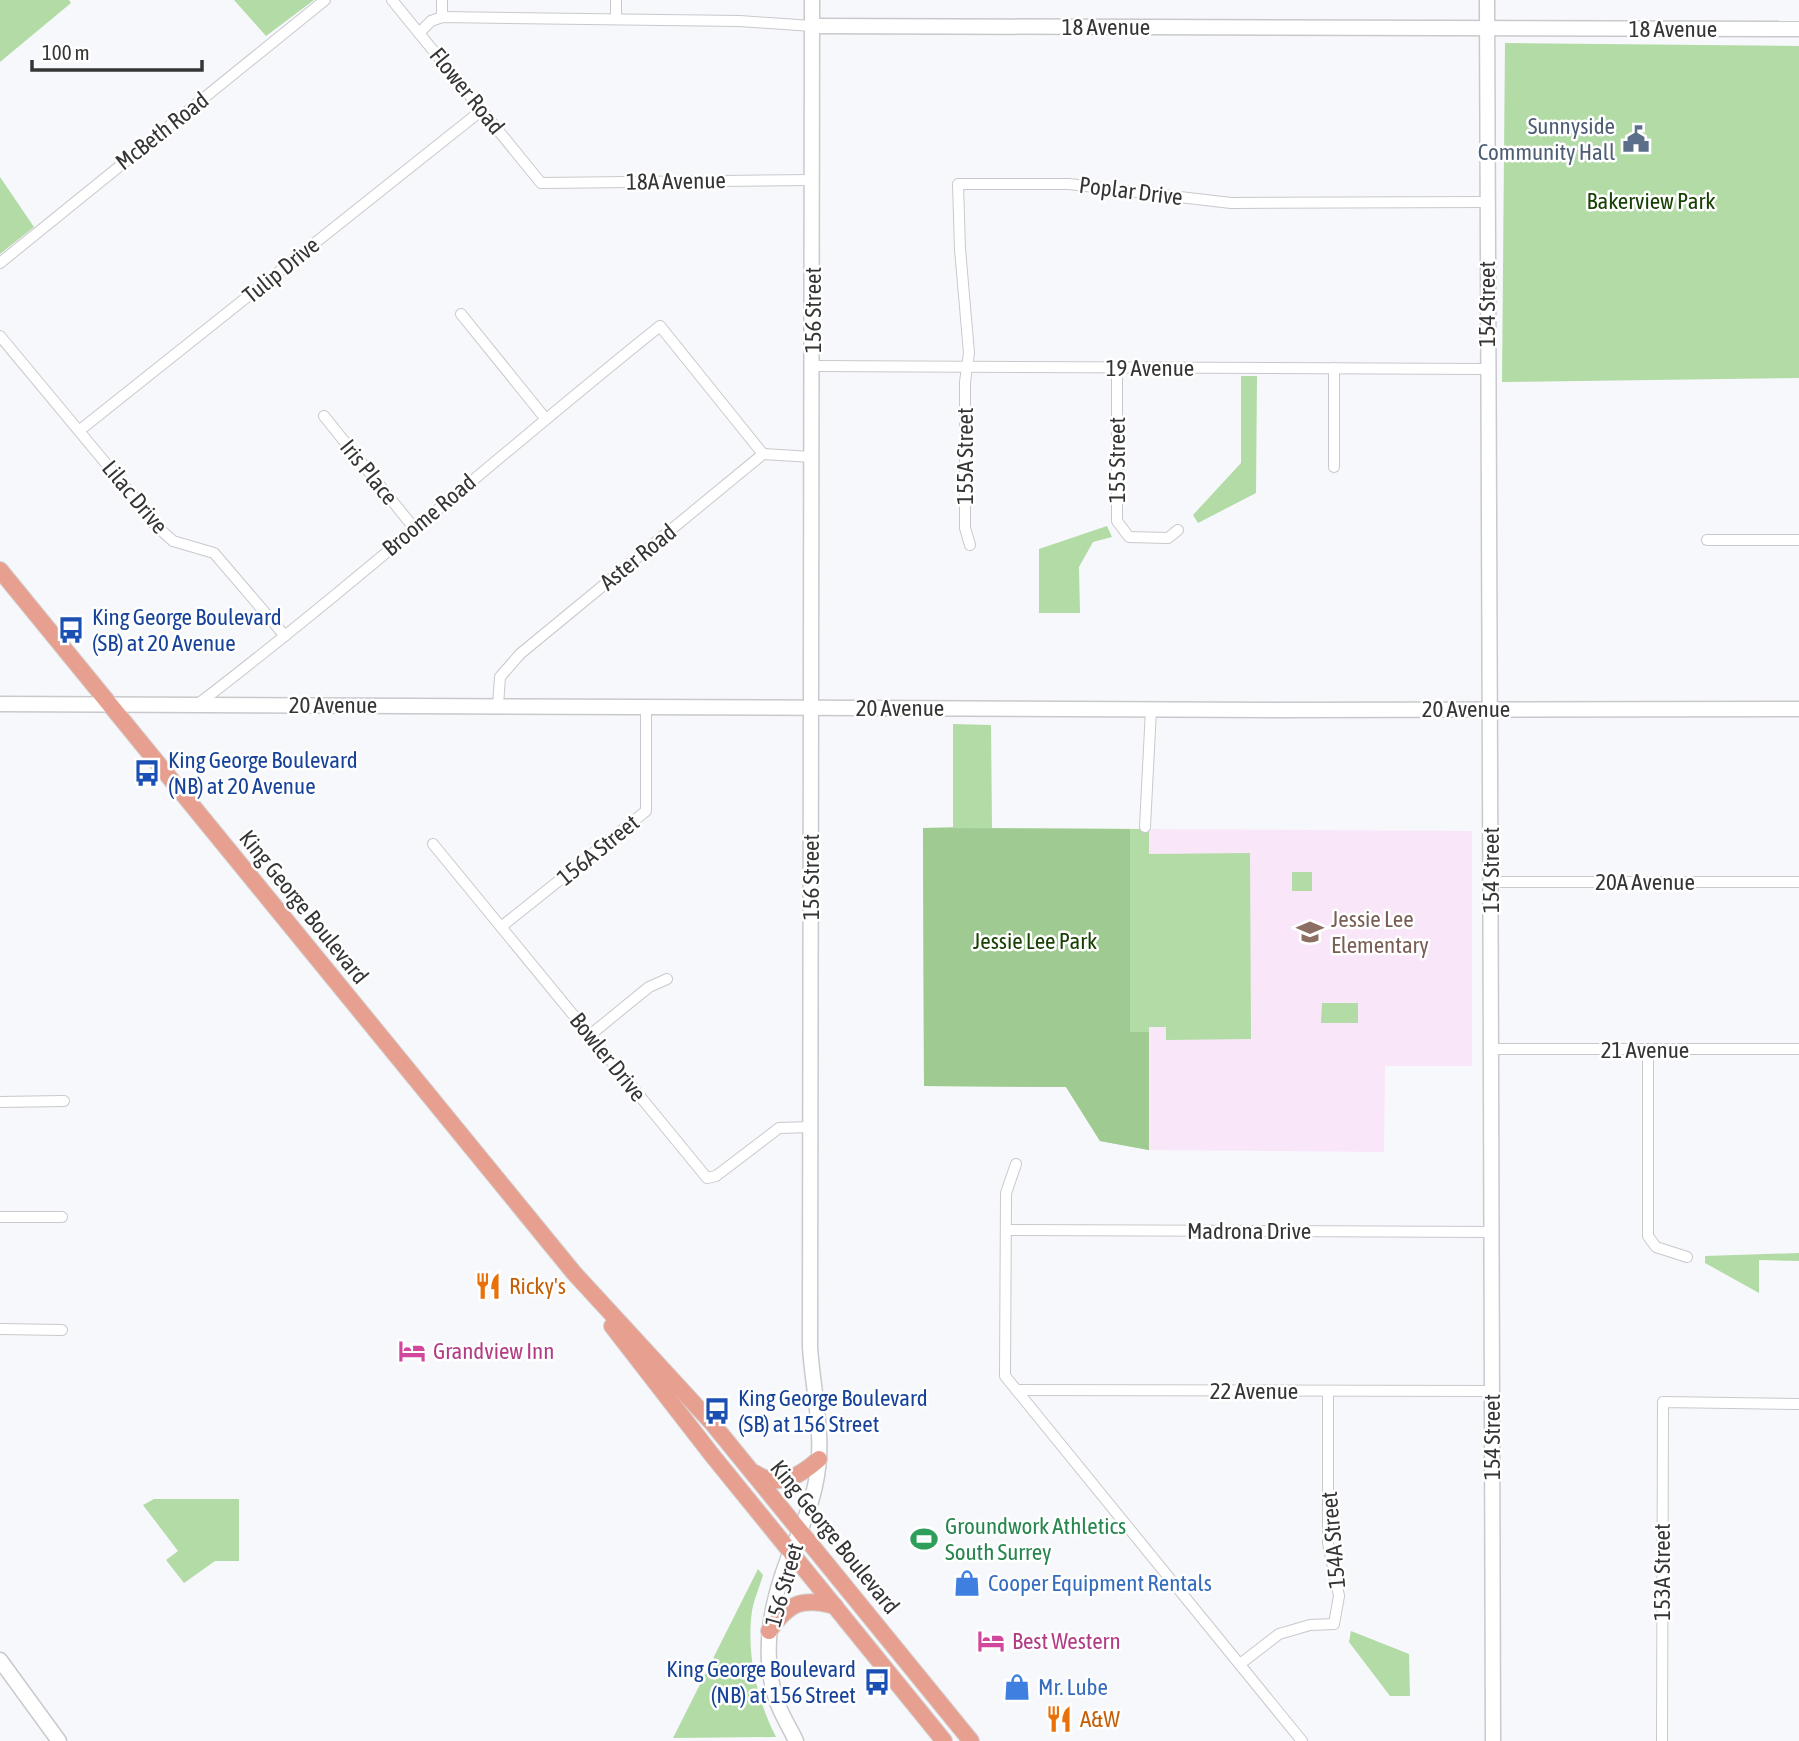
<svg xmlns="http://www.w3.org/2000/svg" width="1799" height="1741" viewBox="0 0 1799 1741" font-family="'Asap Condensed',sans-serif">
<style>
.education{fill:#f9e7f9}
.green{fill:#b2dba5}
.forest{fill:#9fca91}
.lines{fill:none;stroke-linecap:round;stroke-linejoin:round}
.street-casing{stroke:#c9c9cd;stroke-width:12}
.secondary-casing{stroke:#c9c9cd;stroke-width:17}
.primary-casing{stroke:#d3d3d3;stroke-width:18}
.street{stroke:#fff;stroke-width:10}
.secondary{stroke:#fff;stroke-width:14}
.primary{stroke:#e7a090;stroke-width:16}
.labels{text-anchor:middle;stroke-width:5;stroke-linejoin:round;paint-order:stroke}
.street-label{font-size:23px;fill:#353536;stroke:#fff}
.service-label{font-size:23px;fill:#4e5e75;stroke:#fff;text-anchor:end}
.park-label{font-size:23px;fill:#194106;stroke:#fff}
.transit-label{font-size:23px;fill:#164399;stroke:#fff;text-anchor:start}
.education-label{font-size:23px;fill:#785e54;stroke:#fff;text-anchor:start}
.food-label{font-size:23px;fill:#c56008;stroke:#fff;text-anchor:start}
.hotel-label{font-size:23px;fill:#b23c85;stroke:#fff;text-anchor:start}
.leisure-label{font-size:23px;fill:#27864d;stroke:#fff;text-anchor:start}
.shop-label{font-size:23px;fill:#366cbe;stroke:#fff;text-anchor:start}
</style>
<rect width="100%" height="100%" fill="#f7f8fb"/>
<!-- education -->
<polygon class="education" points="1149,829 1472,831 1472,1066 1385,1066 1384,1152 1149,1150"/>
<!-- green -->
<g class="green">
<polygon points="0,0 69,0 71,3 0,62"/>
<polygon points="234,0 314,0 266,36"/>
<polygon points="1505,43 1799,46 1799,378 1502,382"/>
<polygon points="0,177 34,227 0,254"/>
<polygon points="1241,376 1257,376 1256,493 1198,523 1193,515 1241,463"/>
<polygon points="1107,526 1112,537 1093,542 1079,567 1080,613 1039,613 1039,549"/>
<polygon points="953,724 991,725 992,828 1149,829 1149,854 1250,853 1251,1039 1166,1040 1166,1027 1149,1027 1149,1150 1100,1141 1066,1087 924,1086 923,828 953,827"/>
<rect x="1292" y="872" width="20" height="19"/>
<polygon points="1322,1003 1358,1003 1358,1023 1321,1023"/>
<polygon points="1799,1253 1799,1261 1759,1260 1759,1293 1705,1263 1705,1256"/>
<polygon points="154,1499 239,1499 239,1561 215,1561 184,1583 166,1560 178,1551 143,1505"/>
<path d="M758,1569l5,6c-3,11 -9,24 -11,36 -6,42 5,89 24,126l-103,1z"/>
<polygon points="1351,1631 1409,1654 1410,1696 1390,1696 1349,1642"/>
</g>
<!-- forest -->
<polygon class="forest" points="923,828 1130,829 1130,1032 1149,1032 1149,1150 1100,1141 1066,1087 924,1086"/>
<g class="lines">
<defs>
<g id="street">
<polyline points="392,0 541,183 812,180"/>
<polyline points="442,0 442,17"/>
<polyline points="616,19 616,0"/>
<polyline points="419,33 431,21 442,17 740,21 812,26"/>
<polyline points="0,263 325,0"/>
<polyline points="461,314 545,418"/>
<polyline points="0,336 138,502 152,522 173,541 214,553 285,636"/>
<polyline points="813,366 1487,369"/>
<polyline points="1117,368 1117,521 1129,537 1168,538 1178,530"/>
<polyline points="324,416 414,528"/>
<polyline points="80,430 482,110"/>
<polyline points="1334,467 1334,368"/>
<polyline points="1707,540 1799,540"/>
<polyline points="970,545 965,528 965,382 969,353 960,249 958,184 1069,184 1231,203 1487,202"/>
<path d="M198,704c158,-121 307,-254 462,-378l103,128"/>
<polyline points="498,705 500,677 520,654 763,454 812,457"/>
<polyline points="1145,827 1151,709"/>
<polyline points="433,844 707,1178 716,1176 779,1128 810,1127"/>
<polyline points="1492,882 1799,882"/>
<polyline points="501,927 646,811 646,706"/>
<polyline points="590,1035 649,987 667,979"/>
<polyline points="1492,1049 1799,1049"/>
<polyline points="1648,1050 1648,1236 1656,1247 1687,1257"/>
<polyline points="0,1102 64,1101"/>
<polyline points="1016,1164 1006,1193 1005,1376 1302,1741"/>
<polyline points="0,1217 62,1217"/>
<polyline points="1006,1230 1492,1232"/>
<polyline points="0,1329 62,1330"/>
<polyline points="1016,1390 1492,1391"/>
<polyline points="1240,1664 1279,1634 1310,1625 1334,1624 1339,1596 1328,1543 1328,1391"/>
<polyline points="1662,1741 1663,1402 1799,1404"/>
</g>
<g id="secondary">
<path d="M1487,0c2,580 5,1161 6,1741"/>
<polyline points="812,26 1799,29"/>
<polyline points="0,704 1278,710 1799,709"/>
<polyline points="0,1660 59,1741"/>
<path d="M796,1741c-6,-13 -14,-25 -19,-39 -17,-48 -6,-100 12,-146 10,-23 21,-46 26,-70 11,-47 -2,-92 -5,-139l2,-1347"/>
</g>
<g id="primary">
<polyline points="0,570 574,1273 712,1423 971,1741"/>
<polyline points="612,1326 712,1455 944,1741"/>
<path d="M755,1473c24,16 45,3 64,-14"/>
<path d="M769,1631c20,-28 32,-34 66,-25"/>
</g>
</defs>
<!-- street casing -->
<use href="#street" class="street-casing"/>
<!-- secondary casing -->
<use href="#secondary" class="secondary-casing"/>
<!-- primary casing -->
<use href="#primary" class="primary-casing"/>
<!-- street -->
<use href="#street" class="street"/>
<!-- secondary -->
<use href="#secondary" class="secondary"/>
<!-- primary -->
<use href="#primary" class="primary"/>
</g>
<!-- icons -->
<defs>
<symbol id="civic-bare" viewBox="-9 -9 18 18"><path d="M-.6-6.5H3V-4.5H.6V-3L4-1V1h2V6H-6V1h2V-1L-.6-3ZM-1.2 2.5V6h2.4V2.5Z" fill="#5c6f8a" stroke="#fff" stroke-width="2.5" paint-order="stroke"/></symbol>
<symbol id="bus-bare" viewBox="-9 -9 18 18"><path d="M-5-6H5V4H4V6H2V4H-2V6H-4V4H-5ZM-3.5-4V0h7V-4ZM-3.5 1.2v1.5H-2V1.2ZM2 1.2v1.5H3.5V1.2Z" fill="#1a4fb4" stroke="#fff" stroke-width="2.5" paint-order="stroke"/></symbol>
<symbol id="school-bare" viewBox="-9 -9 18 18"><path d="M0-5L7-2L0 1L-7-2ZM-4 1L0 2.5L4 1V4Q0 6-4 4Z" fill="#8d6e63" stroke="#fff" stroke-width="2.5" paint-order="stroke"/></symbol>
<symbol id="restaurant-bare" viewBox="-9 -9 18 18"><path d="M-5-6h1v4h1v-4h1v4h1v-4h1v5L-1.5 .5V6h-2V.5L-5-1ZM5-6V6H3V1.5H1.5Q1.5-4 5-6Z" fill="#e8710a" stroke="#fff" stroke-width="2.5" paint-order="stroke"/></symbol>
<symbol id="hotel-bare" viewBox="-9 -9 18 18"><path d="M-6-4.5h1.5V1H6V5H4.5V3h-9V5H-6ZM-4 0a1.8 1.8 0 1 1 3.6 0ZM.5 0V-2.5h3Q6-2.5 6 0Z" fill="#d1479c" stroke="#fff" stroke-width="2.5" paint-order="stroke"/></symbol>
<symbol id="stadium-bare" viewBox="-9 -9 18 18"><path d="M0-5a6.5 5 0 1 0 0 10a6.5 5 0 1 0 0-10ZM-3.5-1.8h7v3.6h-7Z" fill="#2e9e5b" stroke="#fff" stroke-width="2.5" paint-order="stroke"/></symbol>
<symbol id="shop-bare" viewBox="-9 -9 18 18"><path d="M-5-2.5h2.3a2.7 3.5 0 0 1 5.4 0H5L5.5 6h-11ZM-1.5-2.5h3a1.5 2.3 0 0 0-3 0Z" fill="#3f7fe0" stroke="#fff" stroke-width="2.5" paint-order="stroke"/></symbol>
</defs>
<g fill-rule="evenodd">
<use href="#civic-bare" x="1617" y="120" width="38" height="38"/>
<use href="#bus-bare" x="52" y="611" width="38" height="38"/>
<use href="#bus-bare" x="128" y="754" width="38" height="38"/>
<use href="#school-bare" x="1291" y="913" width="38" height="38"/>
<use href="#restaurant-bare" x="469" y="1267" width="38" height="38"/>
<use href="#hotel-bare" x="393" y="1332" width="38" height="38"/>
<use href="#bus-bare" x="698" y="1392" width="38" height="38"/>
<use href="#stadium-bare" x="905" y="1520" width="38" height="38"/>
<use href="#shop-bare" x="948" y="1564" width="38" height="38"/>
<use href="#hotel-bare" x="972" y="1622" width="38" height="38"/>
<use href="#bus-bare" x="858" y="1663" width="38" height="38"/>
<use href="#shop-bare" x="998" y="1668" width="38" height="38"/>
<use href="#restaurant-bare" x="1040" y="1700" width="38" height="38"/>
</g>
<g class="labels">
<!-- street labels -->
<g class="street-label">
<text x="1106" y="35">18 Avenue</text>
<text x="1673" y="37">18 Avenue</text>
<text transform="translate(467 91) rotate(51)" y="8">Flower Road</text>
<text transform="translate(162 131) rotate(-38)" y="8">McBeth Road</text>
<text transform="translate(676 181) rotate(-1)" y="8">18A Avenue</text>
<text transform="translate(1131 191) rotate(7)" y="8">Poplar Drive</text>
<text transform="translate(281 270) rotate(-39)" y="8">Tulip Drive</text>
<text transform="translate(1487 304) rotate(-90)" y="8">154 Street</text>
<text transform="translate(813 310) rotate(-90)" y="8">156 Street</text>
<text x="1150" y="376">19 Avenue</text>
<text transform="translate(965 456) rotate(-90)" y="8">155A Street</text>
<text transform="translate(1117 460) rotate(-90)" y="8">155 Street</text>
<text transform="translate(369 472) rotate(51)" y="8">Iris Place</text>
<text transform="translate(135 497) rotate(50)" y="8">Lilac Drive</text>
<text transform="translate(429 515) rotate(-40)" y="8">Broome Road</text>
<text transform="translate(638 557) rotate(-39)" y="8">Aster Road</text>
<text x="333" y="713">20 Avenue</text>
<text x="900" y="716">20 Avenue</text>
<text x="1466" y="717">20 Avenue</text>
<text transform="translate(598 850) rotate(-39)" y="8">156A Street</text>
<text transform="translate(1491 870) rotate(-90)" y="8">154 Street</text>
<text transform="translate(811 877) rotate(-90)" y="8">156 Street</text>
<text x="1645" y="890">20A Avenue</text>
<text transform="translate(304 907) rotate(51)" y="8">King George Boulevard</text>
<text x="1645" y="1058">21 Avenue</text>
<text transform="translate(608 1057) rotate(51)" y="8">Bowler Drive</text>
<text x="1249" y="1239">Madrona Drive</text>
<text x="1254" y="1399">22 Avenue</text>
<text transform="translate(1492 1437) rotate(-90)" y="8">154 Street</text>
<text transform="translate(835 1537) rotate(51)" y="8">King George Boulevard</text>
<text transform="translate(1333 1540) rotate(-95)" y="8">154A Street</text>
<text transform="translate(1662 1572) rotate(-90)" y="8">153A Street</text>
<text transform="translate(784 1585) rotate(-74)" y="8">156 Street</text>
</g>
<!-- service labels -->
<g class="service-label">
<text x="1615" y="134">Sunnyside<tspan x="1615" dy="26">Community Hall</tspan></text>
</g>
<!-- park labels -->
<g class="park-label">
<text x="1651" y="209">Bakerview Park</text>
<text x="1035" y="949">Jessie Lee Park</text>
</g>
<!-- transit labels -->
<g class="transit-label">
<text x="92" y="625">King George Boulevard<tspan x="92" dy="26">(SB) at 20 Avenue</tspan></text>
<text x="168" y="768">King George Boulevard<tspan x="168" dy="26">(NB) at 20 Avenue</tspan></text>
<text x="738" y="1406">King George Boulevard<tspan x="738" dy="26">(SB) at 156 Street</tspan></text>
<text x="856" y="1677" text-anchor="end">King George Boulevard<tspan x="856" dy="26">(NB) at 156 Street</tspan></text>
</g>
<!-- education labels -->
<g class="education-label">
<text x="1331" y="927">Jessie Lee<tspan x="1331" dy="26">Elementary</tspan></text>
</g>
<!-- food labels -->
<g class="food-label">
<text x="509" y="1294">Ricky's</text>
<text x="1080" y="1727">A&amp;W</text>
</g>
<!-- hotel labels -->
<g class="hotel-label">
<text x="433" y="1359">Grandview Inn</text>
<text x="1012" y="1649">Best Western</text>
</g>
<!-- leisure labels -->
<g class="leisure-label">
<text x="945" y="1534">Groundwork Athletics<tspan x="945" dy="26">South Surrey</tspan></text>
</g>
<!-- shop labels -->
<g class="shop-label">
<text x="988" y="1591">Cooper Equipment Rentals</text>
<text x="1038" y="1695">Mr. Lube</text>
</g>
</g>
<!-- scale -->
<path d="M32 60v10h170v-10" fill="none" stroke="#353536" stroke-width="3.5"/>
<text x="42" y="60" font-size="21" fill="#353536" stroke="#ffffff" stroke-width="5" paint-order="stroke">100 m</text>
</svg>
